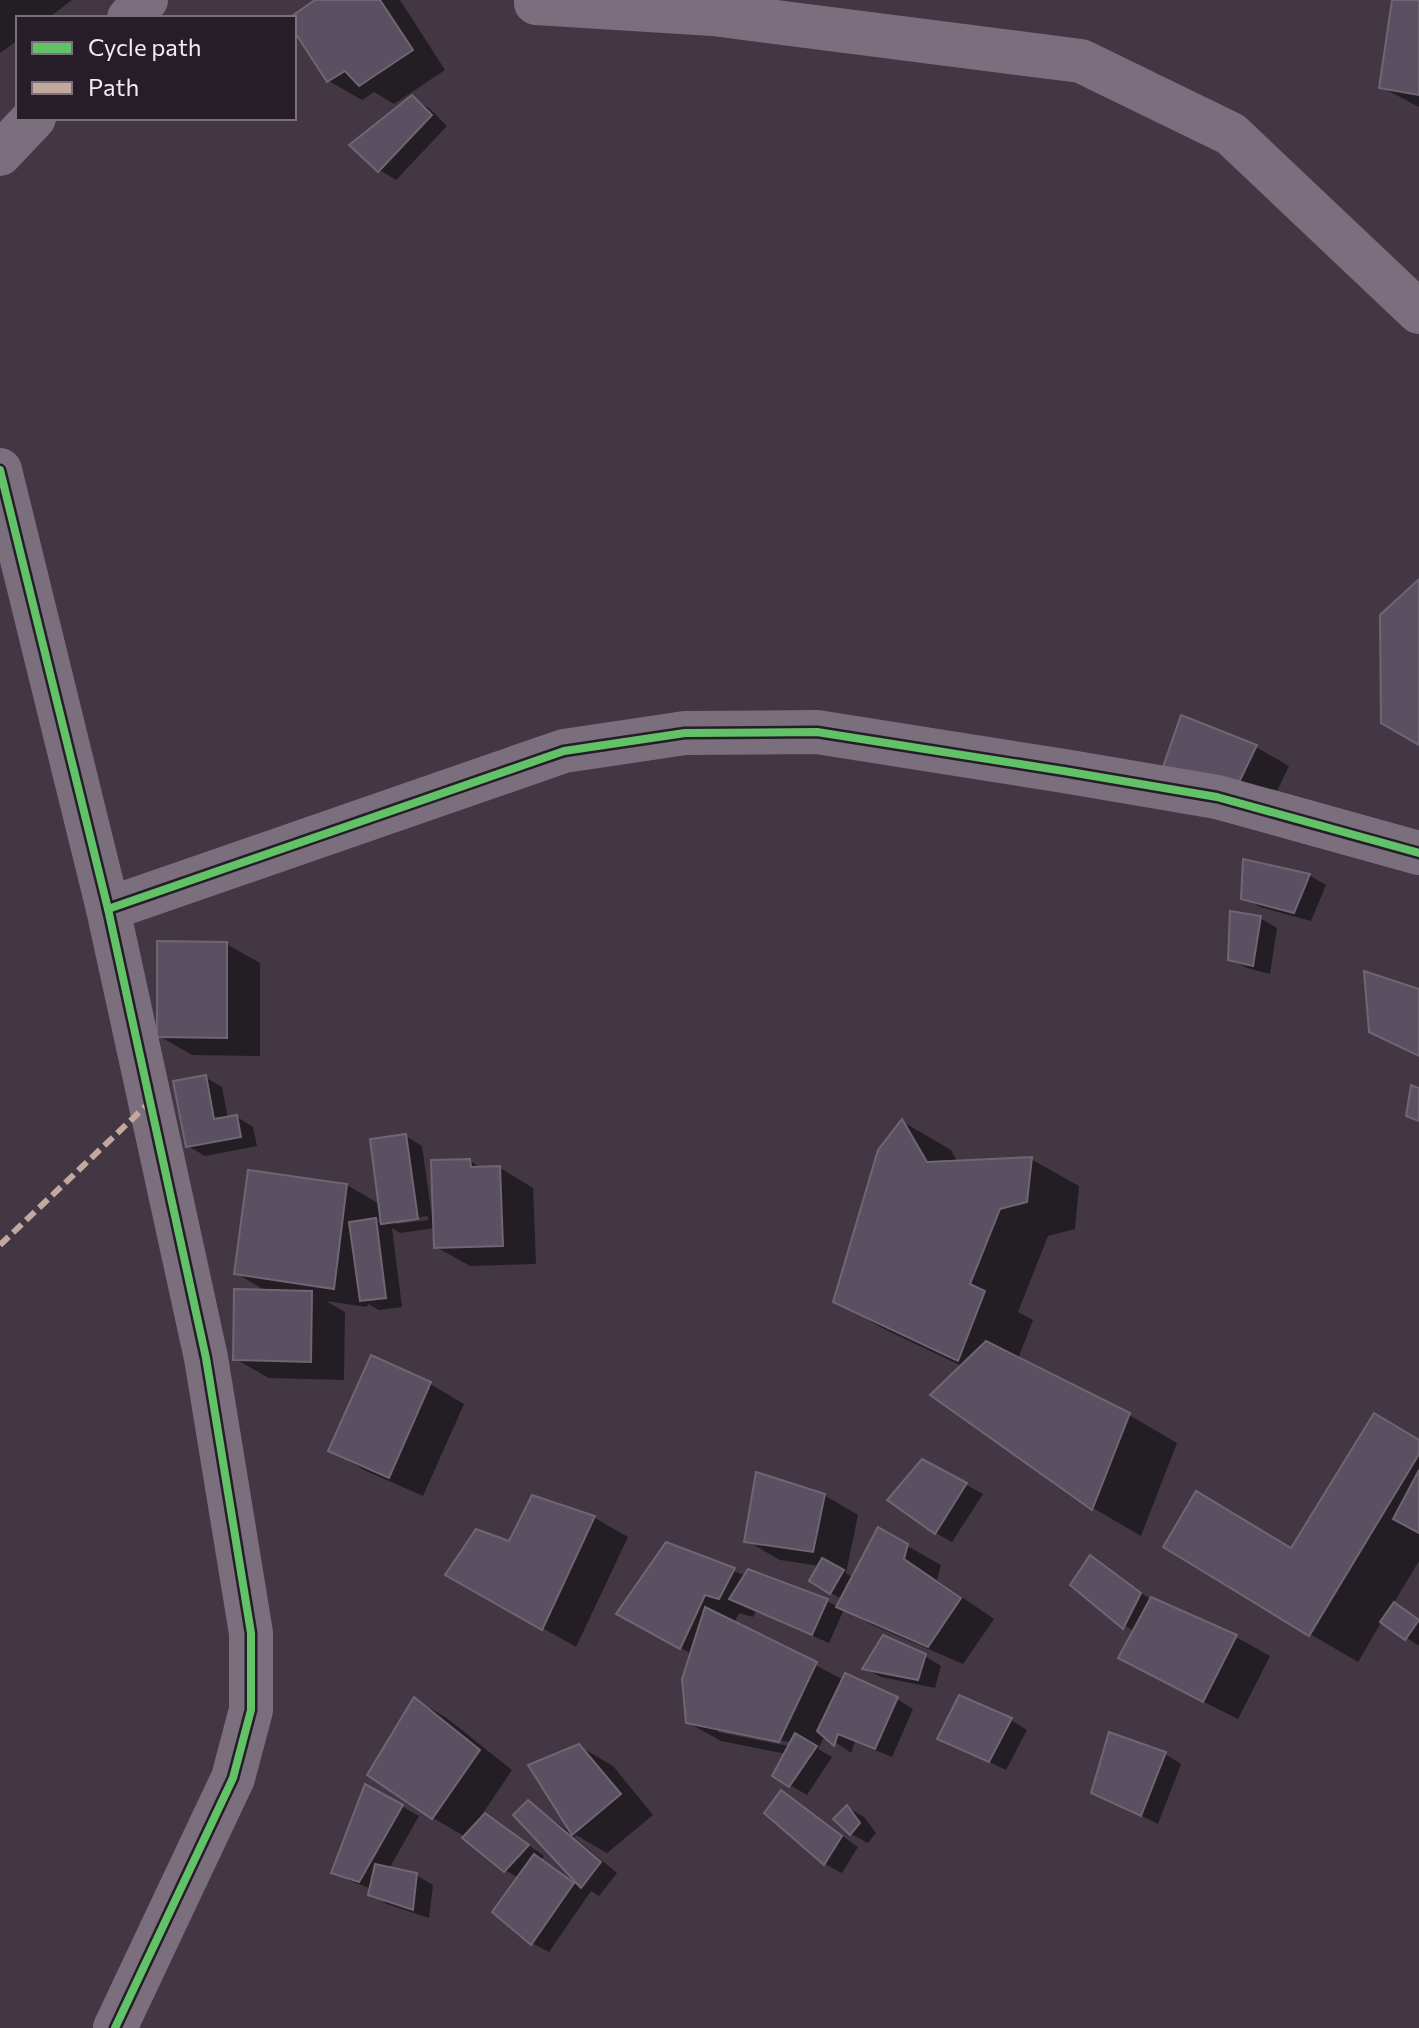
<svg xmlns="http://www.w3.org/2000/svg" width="1419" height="2028" viewBox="0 0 1419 2028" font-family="Commissioner,sans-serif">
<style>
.shadow{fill:#0007;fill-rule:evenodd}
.building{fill:#5b5061;stroke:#6e6672;stroke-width:2}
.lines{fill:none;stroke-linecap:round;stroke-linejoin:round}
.street{stroke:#7b6f7d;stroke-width:44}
.quiet{stroke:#c3a89e;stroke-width:6;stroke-dasharray:12 6;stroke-linecap:butt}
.cycleway-casing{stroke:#271d29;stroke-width:13}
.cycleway{stroke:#61c268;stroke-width:8}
</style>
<rect width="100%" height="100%" fill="#433744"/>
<!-- shadow -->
<g class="shadow">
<polygon points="0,0 72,0 48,18 18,18 18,40 0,53"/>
<polygon points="317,0 400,0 445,70 394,104 374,92 362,100 329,81 294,27 293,18"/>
<polygon points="1394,0 1419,0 1419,107 1381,87"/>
<polygon points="412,98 429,108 447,126 396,180 380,170"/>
<polygon points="1182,718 1256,747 1289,766 1264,818"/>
<polygon points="1309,875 1326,885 1311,921 1260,907 1244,898"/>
<polygon points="1260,918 1277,928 1270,974 1247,968 1230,959"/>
<polygon points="226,944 260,963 260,1056 192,1055 159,1036"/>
<polygon points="1419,992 1419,1057 1371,1031"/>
<polygon points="205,1077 222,1087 228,1119 237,1117 253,1127 257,1146 205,1156 188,1146"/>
<polygon points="903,1122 951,1150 958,1163 1031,1159 1079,1186 1075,1229 1048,1236 1018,1312 1033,1320 1018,1359 1129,1415 1177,1443 1141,1536 1093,1508 933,1394 962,1366 884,1329 836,1301"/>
<path d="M406,1136l16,10 10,70 3,-1 35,-54 13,8 17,-1 33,20 3,76 -66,2 -34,-19v-19l-36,5 -8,-5 10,79 -23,3 -11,-6 -1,3 -41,-6 19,11 -1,68 -75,-2 -34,-19 33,-67 -32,-19 111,-88 34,20zM380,1210h1l2,15 -5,-3zM428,1216v4l-32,4v-4z"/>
<polygon points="430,1384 464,1404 423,1496 364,1470 331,1450"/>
<polygon points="1419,1441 1419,1561 1393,1604 1419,1620 1419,1646 1382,1621 1358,1662 1310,1634 1293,1550"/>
<polygon points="923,1461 983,1494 952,1542 936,1533"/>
<path d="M824,1495l34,20 -12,58 8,5 25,-48 62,35 -4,15 57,39 -31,45 -91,-39 -28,-16 -15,34 -73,-32 -3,6 -14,-4 -5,10 110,57 53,19 16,10 -21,48 -37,-15 -4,11 -26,-18 -7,14 14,8 -25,38 -33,-19 12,-22 -65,-13 -34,-19 5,-68 -40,-21 15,-88 79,31 81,25 11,6 4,-8 -11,-6 -11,-27 -40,-6 -33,-19zM718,1727l71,15 -1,4 -70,-14z"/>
<polygon points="533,1497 595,1518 628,1537 576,1647 448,1574 510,1544"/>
<polygon points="1091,1558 1150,1599 1236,1637 1270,1656 1238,1719 1154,1677 1134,1632 1073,1585"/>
<polygon points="925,1656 941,1666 935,1688 881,1677 865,1668"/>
<polygon points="415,1699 448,1719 512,1770 483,1813 544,1856 541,1860 581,1888 582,1886 516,1815 529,1802 574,1835 531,1766 579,1746 613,1766 653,1815 607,1853 576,1835 574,1837 617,1873 599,1896 591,1891 549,1952 532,1943 519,1878 505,1870 466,1837 433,1818"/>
<polygon points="1011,1720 1027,1730 1006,1770 939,1738"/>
<polygon points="1165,1754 1181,1764 1158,1824 1094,1792"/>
<polygon points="366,1786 419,1816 389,1869 416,1875 433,1885 429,1918 387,1904 371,1894 372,1889 350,1881 334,1872"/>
<polygon points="782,1793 858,1847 842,1873 825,1864 766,1812"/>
<polygon points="847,1807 864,1817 876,1833 868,1843 851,1834 836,1819"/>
</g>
<!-- building -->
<g class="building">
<polygon points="315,0 380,0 413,50 359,86 345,71 327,82 294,31 294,18 289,18"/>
<polygon points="1392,0 1419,0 1419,95 1379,88"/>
<polygon points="412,95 432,115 378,172 349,145"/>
<polygon points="1419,579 1419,745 1381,723 1380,615"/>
<polygon points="1181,715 1257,745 1230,801 1163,767"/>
<polygon points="1243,859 1310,874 1294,913 1241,899"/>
<polygon points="1230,911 1261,916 1253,966 1228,960"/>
<polygon points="157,941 227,942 227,1038 157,1037"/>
<polygon points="1364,971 1419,989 1419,1056 1369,1032"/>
<polygon points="206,1075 214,1119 237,1115 241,1137 186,1147 173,1081"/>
<polygon points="1411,1085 1419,1088 1419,1121 1406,1116"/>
<polygon points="902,1119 927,1162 1032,1157 1027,1202 1000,1209 970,1284 985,1291 958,1361 833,1302 878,1150"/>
<polygon points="406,1134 418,1219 381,1224 370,1139"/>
<polygon points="470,1159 471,1167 500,1166 503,1246 434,1248 431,1160"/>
<polygon points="248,1170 347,1184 334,1289 234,1274"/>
<polygon points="376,1218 386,1298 360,1301 349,1222"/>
<polygon points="234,1289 312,1291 311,1362 233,1360"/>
<polygon points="986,1341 1130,1413 1092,1510 930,1395"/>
<polygon points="371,1355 431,1382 389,1478 328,1451"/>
<polygon points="1374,1413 1419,1440 1419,1454 1309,1636 1163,1547 1196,1491 1291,1548"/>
<polygon points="922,1459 967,1483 935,1534 887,1500"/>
<polygon points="1419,1470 1419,1533 1393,1519"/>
<polygon points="756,1472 825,1494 813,1552 744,1542"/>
<polygon points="532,1495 595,1516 542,1630 445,1575 476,1529 509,1541"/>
<polygon points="878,1527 908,1544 904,1559 961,1598 928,1647 836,1607"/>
<polygon points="666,1542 735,1568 719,1599 705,1595 680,1649 616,1614"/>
<polygon points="1090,1555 1141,1593 1123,1629 1070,1585"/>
<polygon points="822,1558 844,1570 830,1594 809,1581"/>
<polygon points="748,1569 828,1599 812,1635 729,1599"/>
<polygon points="1151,1597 1237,1635 1203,1702 1118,1658"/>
<polygon points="1394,1602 1419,1620 1405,1640 1380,1622"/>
<polygon points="705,1607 817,1662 779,1742 686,1723 682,1679"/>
<polygon points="883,1635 926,1654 918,1680 862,1669"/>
<polygon points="845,1673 898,1697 875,1749 838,1734 834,1746 817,1731"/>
<polygon points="959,1695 1012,1718 989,1762 937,1739"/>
<polygon points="414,1697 480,1750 432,1819 367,1775"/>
<polygon points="1109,1732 1166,1752 1141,1816 1091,1793"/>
<polygon points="795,1733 817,1746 789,1787 772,1776"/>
<polygon points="579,1744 621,1794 572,1835 528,1765"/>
<polygon points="365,1784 403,1805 359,1882 331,1873"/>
<polygon points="781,1790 842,1836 824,1865 764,1813"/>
<polygon points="528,1800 601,1862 581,1888 513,1815"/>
<polygon points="847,1805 860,1823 850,1835 833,1819"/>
<polygon points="485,1813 529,1845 504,1872 462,1838"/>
<polygon points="534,1854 574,1883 531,1945 492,1912"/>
<polygon points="375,1864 417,1873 413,1910 368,1895"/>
</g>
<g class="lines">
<!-- street -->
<g class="street">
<polyline points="536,3 713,14 1081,61 1231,134 1419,312"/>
<polyline points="129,18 146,0"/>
<polyline points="0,154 34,118"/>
<polyline points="0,470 108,909 206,1358 251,1633 251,1710 233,1778 115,2028"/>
<polyline points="108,909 564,751 685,733 817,732 1064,771 1217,797 1419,853"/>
</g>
<!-- quiet -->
<polyline class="quiet" points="0,1245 150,1102"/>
<defs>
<g id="cycleway">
<polyline points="0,470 108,909 206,1358 251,1633 251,1710 233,1778 115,2028"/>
<polyline points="108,909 564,751 685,733 817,732 1064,771 1217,797 1419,853"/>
</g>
</defs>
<!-- cycleway casing -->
<use href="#cycleway" class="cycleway-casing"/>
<!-- cycleway -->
<use href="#cycleway" class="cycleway"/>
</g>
<!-- legend -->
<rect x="16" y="16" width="280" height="104" fill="#271d29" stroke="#7b6f7c" stroke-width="2"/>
<rect x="32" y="42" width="40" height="12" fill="#61c268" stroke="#7b6f7c" stroke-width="2"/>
<text x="88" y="56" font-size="24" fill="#f8e9f9">Cycle path</text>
<rect x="32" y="82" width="40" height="12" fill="#c3a89e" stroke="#7b6f7c" stroke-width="2"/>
<text x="88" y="96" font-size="24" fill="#f8e9f9">Path</text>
</svg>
